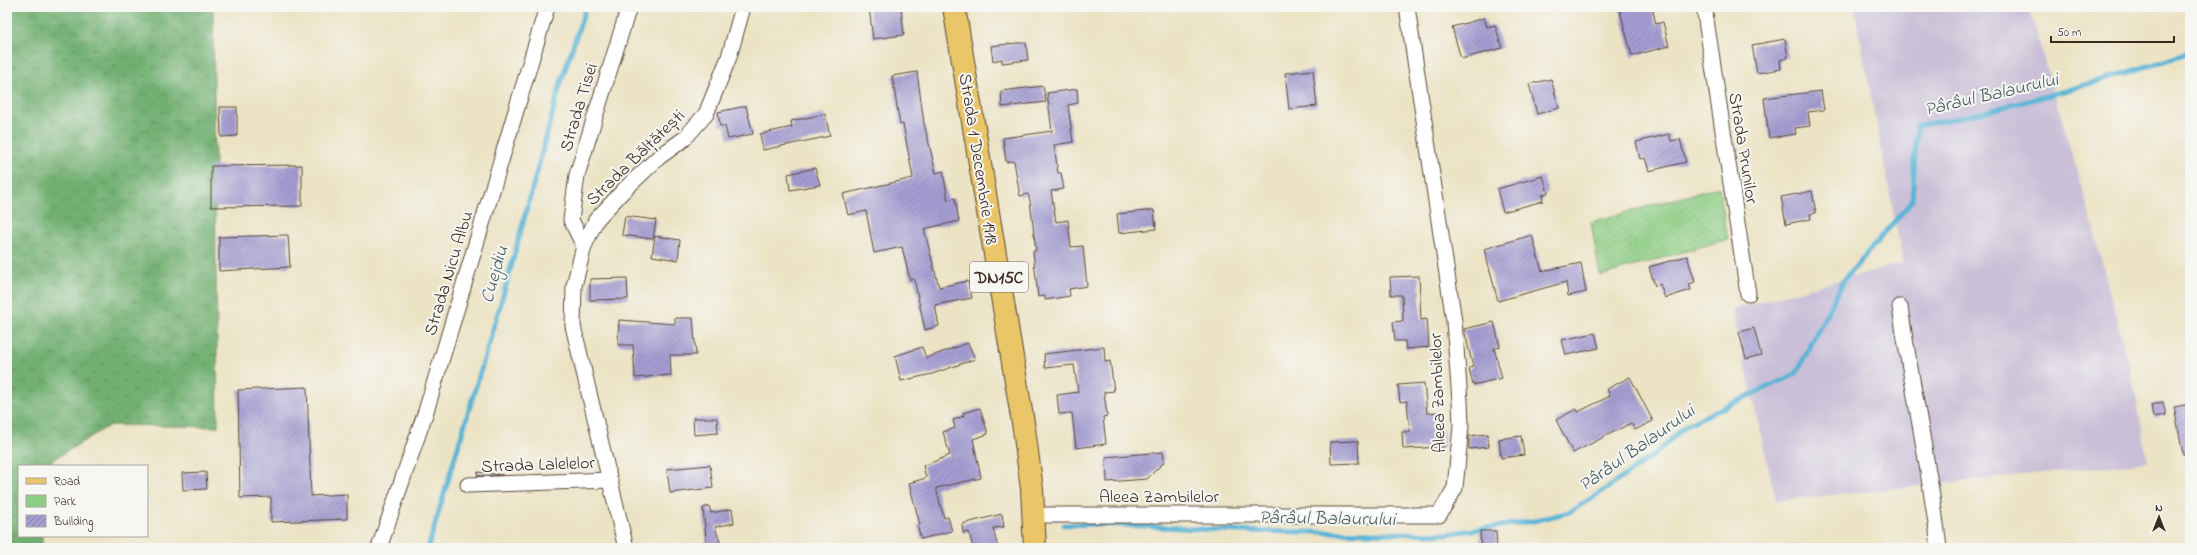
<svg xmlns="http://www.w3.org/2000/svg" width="2197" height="555" viewBox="0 0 2197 555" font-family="'Indie Flower',sans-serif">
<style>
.industrial{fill:#c9bfd7}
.green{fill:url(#green-dots);stroke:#647c51}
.forest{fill:url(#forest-crowns);stroke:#566d48}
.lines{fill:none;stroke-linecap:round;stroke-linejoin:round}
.stream{stroke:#57b3d5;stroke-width:5}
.building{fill:url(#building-hatch)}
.minor-casing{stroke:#564637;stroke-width:17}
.primary-casing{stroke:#564637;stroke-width:24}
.minor{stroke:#fff;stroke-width:15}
.primary{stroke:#eac669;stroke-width:22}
.labels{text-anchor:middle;stroke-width:4;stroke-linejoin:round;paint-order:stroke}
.shield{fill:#f6f6f2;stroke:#73675e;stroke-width:1}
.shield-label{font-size:17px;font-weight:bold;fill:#3b2a1e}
.street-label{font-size:18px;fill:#3b2a1e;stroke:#f6f6f2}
.water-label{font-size:19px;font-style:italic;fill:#455a5e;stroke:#f6f6f2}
</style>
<defs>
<pattern id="green-dots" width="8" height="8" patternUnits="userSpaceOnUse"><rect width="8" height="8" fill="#8ecd84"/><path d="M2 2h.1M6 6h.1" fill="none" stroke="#7bb072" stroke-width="1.8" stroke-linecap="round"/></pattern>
<pattern id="forest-crowns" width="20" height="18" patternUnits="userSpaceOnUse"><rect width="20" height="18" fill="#72b072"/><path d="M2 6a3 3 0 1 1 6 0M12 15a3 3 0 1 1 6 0" fill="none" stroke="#5f8f5d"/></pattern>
<pattern id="building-hatch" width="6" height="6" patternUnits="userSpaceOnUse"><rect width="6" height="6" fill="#a59dd2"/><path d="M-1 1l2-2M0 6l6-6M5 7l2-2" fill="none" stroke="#8880aa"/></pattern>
</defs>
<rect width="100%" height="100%" fill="#f6f6f2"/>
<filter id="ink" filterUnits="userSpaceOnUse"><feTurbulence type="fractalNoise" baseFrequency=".025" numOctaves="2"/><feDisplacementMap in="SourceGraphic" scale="8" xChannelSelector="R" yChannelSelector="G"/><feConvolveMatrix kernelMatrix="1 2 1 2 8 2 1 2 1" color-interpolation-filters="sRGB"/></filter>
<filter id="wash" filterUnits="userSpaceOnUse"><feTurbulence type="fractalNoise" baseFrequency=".012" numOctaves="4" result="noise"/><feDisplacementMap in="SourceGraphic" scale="16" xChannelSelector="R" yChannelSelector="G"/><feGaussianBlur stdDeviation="0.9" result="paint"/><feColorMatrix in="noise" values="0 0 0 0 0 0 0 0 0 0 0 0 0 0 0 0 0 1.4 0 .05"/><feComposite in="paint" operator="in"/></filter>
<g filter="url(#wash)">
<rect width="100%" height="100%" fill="#ece3c4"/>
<!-- industrial -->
<polygon class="industrial" points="1854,7 2029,7 2092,223 2135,391 2148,462 1776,501 1732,309 1903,263"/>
<!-- green -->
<polygon class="green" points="1719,187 1728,239 1600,276 1591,222"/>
<!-- forest -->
<polygon class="forest" points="7,7 213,7 218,427 110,425 43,466 19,466 19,536 42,536 42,548 7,548"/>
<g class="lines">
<!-- stream -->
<g class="stream">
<path d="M1064,525l39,-1 135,7 209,3 86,-13 37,-9 36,-23 49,-35 33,-30 108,-50 48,-94 68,-79 5,-75c93,-17 183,-45 273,-73"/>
<polyline points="428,548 507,282 561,82 586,7"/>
</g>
</g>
<g id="blocks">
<!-- building -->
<g class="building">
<polygon points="869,7 901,7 904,35 873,39"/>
<polygon points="1619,7 1652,7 1656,24 1663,22 1669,46 1632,56"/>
<polygon points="1484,18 1487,27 1495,25 1502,48 1461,59 1452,27"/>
<polygon points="1785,39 1788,58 1780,60 1781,69 1757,73 1752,45"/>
<polygon points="1017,43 1026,43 1028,60 1002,63 1002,59 993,61 991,46"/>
<polygon points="1313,70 1317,106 1289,109 1285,73"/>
<polygon points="917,72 924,123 936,173 943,171 948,200 955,198 959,221 924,229 939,287 968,281 972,298 935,305 939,326 925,330 914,279 910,280 902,247 874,253 866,211 848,215 843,194 913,178 903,124 900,125 892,76"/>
<polygon points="1551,79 1559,108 1537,114 1529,84"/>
<polygon points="1043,86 1046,102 1002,107 1001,91"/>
<polygon points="1077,89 1078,103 1068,105 1073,142 1054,145 1058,173 1061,173 1064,189 1051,191 1056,222 1068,220 1071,247 1083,246 1087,286 1069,289 1070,296 1045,300 1045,296 1038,297 1033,251 1036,251 1030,201 1028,194 1020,196 1014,161 1006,162 1003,138 1052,131 1047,93"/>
<polygon points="1821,91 1824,110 1808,112 1810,126 1795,128 1796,134 1769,138 1764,98"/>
<polygon points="746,106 753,134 728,139 725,126 720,126 718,112"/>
<polygon points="220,107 237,107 237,136 221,137"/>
<polygon points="825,114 830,136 763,150 760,134 792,127 791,121"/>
<polygon points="1669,134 1671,141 1680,139 1686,162 1649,171 1645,158 1640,159 1636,142"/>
<polygon points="302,165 302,206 211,207 211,166"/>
<polygon points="815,168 820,185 790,190 788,174"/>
<polygon points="1543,176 1548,193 1542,195 1543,201 1503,212 1497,189"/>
<polygon points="1812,191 1816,213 1810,214 1811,219 1786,224 1781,197"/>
<polygon points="1154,210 1156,229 1119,233 1117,214"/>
<polygon points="625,216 656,220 653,239 622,235"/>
<polygon points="288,235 290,267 219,271 219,237"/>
<polygon points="1532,235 1542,271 1581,263 1586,292 1568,296 1566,282 1498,301 1484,249"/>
<polygon points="655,236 680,240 678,260 652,256"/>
<polygon points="1687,256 1695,282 1689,284 1691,290 1665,298 1660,284 1655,286 1649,267"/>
<polygon points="1419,276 1421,320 1427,319 1429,347 1406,349 1405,341 1395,341 1393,322 1403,321 1402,295 1391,295 1390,277"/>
<polygon points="627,278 628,299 590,300 590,279"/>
<polygon points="675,318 693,318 696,355 670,355 671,375 635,378 633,345 618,345 619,320 675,324"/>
<polygon points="1494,322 1500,347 1494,348 1502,378 1473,385 1469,368 1473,367 1464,329"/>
<polygon points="1754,328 1761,355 1746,359 1739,332"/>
<polygon points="1595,333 1599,348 1566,355 1562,340"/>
<polygon points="968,343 975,359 932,374 901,381 895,356 922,347 926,358"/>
<polygon points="1104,347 1105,362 1110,361 1114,391 1104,392 1107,416 1103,417 1106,444 1076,448 1072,413 1059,414 1057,395 1078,392 1074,365 1045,368 1044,354"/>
<polygon points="1630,377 1653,421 1635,430 1631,423 1573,453 1556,420 1576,409 1578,412 1610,396 1607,389"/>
<polygon points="1424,383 1427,413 1439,412 1440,430 1443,430 1444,447 1403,449 1402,432 1410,432 1407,401 1400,402 1398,385"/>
<polygon points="307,387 311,496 347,494 347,519 271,522 271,497 240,498 238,390"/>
<polygon points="2163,402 2166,415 2153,417 2151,405"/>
<polygon points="2190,404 2190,454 2183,454 2174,407"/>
<polygon points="980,408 988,434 973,439 981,478 936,488 944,518 948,517 952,531 921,539 917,525 920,525 909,483 926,478 923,466 950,455 943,432 955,428 953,420 964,416 963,413"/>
<polygon points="693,418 717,418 718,433 694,435"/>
<polygon points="1488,434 1489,447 1469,449 1469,436"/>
<polygon points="1521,436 1524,455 1501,458 1499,439"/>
<polygon points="1358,441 1359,463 1331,464 1330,442"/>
<polygon points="1163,452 1164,462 1147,479 1107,482 1106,457"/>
<polygon points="710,465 713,488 670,493 667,469"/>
<polygon points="206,472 207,489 183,490 182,473"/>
<polygon points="478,472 503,475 477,476"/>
<polygon points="709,506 711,513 732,509 734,523 715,527 722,548 707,548 703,508"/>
<polygon points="1002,514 1004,527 993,528 998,548 973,548 969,532 963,533 962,524"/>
<polygon points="1480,531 1496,531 1497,548 1481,548"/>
</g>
</g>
</g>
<g filter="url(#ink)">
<use href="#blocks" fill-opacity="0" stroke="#564637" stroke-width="1"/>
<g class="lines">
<defs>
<g id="minor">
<polyline points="1704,7 1748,294"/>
<polyline points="584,246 571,220 577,175 629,7"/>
<path d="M1900,307c12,81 30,160 39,241"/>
<polyline points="468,485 610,480"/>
<polyline points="1034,515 1439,515 1455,488 1461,426 1460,401 1454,321 1407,7"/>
<polyline points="379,548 426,411 547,7"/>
<polyline points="626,548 573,326 574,286 584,246 596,220 624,190 659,157 684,139 706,114 729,57 743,7"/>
</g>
<polyline id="primary" points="954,7 1024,429 1032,489 1035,548"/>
</defs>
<!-- minor casing -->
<use href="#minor" class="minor-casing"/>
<!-- primary casing -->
<use href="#primary" class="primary-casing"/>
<!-- minor -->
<use href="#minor" class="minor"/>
<!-- primary -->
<use href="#primary" class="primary"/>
</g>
</g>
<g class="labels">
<!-- shield labels -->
<rect class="shield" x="970" y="262" width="58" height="30" rx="3"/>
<g class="shield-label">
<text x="999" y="283">DN15C</text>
</g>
<!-- street labels -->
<g class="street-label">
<text transform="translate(578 107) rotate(-73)" y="6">Strada Tisei</text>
<text transform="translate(1744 148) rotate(81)" y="6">Strada Prunilor</text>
<text transform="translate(635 157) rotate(-44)" y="6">Strada Bălțătești</text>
<text transform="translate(979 159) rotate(81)" y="6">Strada 1 Decembrie 1918</text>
<text transform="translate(448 273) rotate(-73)" y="6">Strada Nicu Albu</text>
<text transform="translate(1437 393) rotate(-92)" y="6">Aleea Zambilelor</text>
<text transform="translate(538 464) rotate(-2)" y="6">Strada Lalelelor</text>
<text x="1159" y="502">Aleea Zambilelor</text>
</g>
<!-- water labels -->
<g class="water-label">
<text transform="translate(1991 93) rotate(-13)" y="7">Pârâul Balaurului</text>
<text transform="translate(493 274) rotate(-74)" y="7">Cuejdiu</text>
<text transform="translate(1636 447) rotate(-35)" y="7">Pârâul Balaurului</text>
<text transform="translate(1327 517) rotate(1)" y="7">Pârâul Balaurului</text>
</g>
</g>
<!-- margin -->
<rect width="2197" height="555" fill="none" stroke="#f6f6f2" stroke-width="24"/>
<!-- legend -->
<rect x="18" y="465" width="130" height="72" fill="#f6f6f2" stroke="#aba49d"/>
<rect x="26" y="478" width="20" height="6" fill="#eac669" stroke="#aba49d"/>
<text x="54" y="485" font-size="12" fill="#3b2a1e">Road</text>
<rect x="26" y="495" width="20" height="12" fill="#8ecd84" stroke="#aba49d"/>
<text x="54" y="505" font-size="12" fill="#3b2a1e">Park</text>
<rect x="26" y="515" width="20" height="12" fill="url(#building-hatch)" stroke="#aba49d"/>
<text x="54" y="525" font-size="12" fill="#3b2a1e">Building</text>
<!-- north arrow -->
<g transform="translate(2159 517)" stroke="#f6f6f2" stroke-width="3" paint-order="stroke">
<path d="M0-3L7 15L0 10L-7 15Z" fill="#3b2a1e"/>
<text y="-6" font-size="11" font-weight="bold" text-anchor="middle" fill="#3b2a1e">N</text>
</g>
<!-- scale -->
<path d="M2051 36v6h123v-6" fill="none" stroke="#3b2a1e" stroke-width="2"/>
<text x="2057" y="36" font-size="12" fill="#3b2a1e" stroke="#f6f6f2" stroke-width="3" paint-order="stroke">50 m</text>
</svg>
